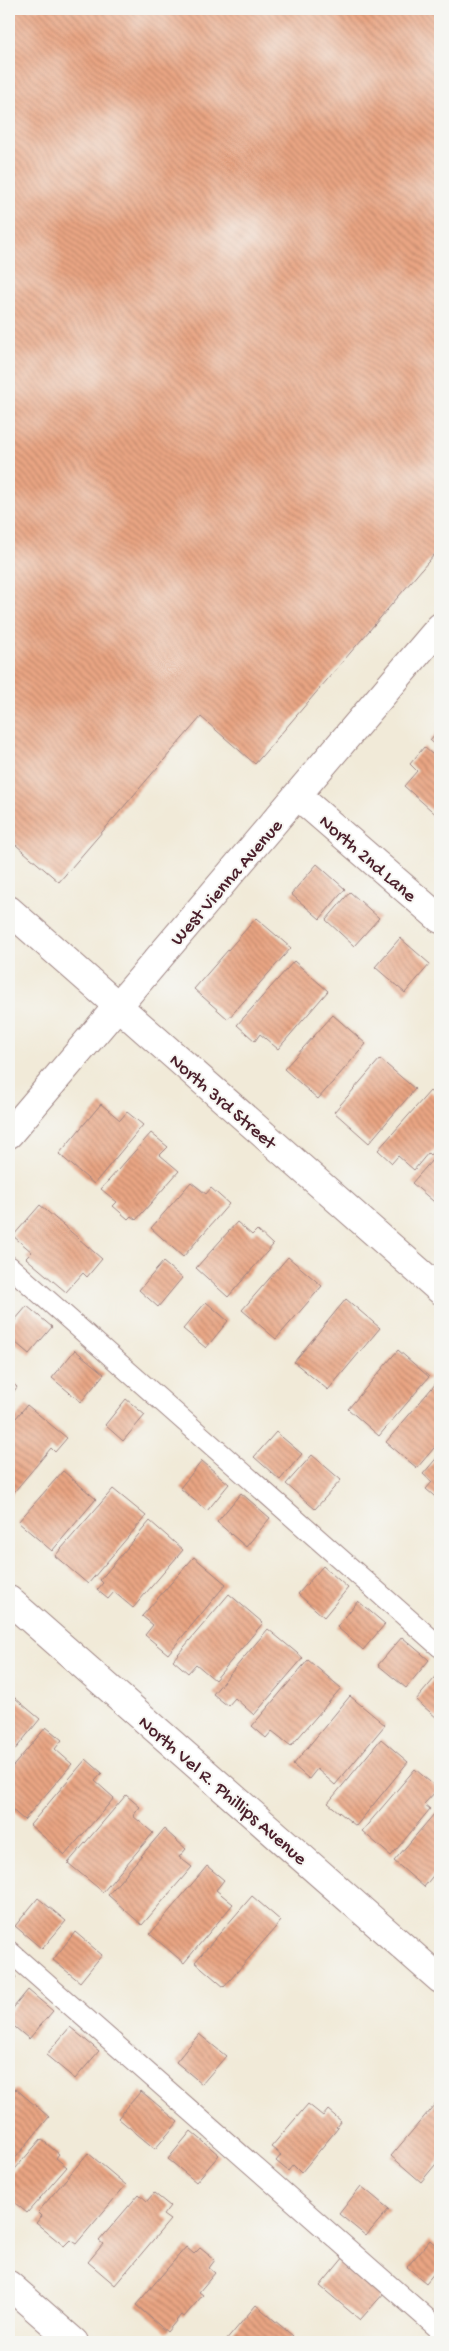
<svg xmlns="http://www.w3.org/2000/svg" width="449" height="2351" viewBox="0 0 449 2351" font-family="'Gochi Hand',sans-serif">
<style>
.building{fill:url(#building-back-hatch)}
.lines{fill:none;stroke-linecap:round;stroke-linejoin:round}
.service-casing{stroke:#9e8482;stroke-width:22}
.minor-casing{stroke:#9e8482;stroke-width:30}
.service{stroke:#fff;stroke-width:20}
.minor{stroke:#fff;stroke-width:28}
.labels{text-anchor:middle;stroke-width:4;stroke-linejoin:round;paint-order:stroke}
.street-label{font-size:19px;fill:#4a1f2b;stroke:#f6f6f2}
</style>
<defs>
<pattern id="building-back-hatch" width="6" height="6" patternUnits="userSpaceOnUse" patternTransform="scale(1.25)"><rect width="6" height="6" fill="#e9a583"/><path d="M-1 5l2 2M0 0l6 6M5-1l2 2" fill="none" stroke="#bf866b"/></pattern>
</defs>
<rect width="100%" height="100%" fill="#f6f6f2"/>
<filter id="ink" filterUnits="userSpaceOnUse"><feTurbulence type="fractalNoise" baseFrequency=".02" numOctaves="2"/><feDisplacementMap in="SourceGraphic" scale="10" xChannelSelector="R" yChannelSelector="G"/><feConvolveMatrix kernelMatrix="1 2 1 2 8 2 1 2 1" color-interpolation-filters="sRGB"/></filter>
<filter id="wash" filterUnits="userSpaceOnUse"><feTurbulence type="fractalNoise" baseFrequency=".0096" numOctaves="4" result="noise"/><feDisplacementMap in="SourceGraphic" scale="20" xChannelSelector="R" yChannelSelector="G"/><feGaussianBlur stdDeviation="1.12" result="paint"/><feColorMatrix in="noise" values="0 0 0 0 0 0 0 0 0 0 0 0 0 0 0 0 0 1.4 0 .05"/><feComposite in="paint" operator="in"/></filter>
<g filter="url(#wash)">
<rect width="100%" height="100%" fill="#f1ead8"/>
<g id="blocks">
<!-- building -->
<g class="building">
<polygon points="9,9 440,9 440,548 255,764 201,717 59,882 9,839"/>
<polygon points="440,728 440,749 430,740"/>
<polygon points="424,747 440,761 440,818 404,786 417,771 410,764"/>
<polygon points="317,864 345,889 320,919 291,894"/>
<polygon points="350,892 379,918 354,946 326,920"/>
<polygon points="256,918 291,948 228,1019 194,989"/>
<polygon points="400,938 430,964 405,993 375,967"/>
<polygon points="294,961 328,991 278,1049 260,1034 255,1041 237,1025"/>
<polygon points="333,1015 366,1044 318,1099 284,1069"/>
<polygon points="380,1059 415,1089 369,1143 334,1112"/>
<polygon points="430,1091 440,1100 438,1139 440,1144 430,1155 428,1153 414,1170 398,1156 392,1163 378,1150"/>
<polygon points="101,1104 120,1120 127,1112 143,1125 94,1184 59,1154"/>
<polygon points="151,1133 168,1147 160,1155 179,1171 136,1220 131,1216 128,1219 113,1206 117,1202 101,1189"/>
<polygon points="440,1151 440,1207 412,1183"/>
<polygon points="191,1182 206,1194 211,1188 229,1204 183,1257 151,1228"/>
<polygon points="40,1205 102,1259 87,1277 83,1273 66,1292 26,1258 32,1252 13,1236"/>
<polygon points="237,1222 252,1235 257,1230 273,1245 228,1297 196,1268"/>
<polygon points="288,1257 322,1286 276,1339 242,1310"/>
<polygon points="163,1262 182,1278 158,1307 139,1290"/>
<polygon points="346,1299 380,1328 328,1390 294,1362"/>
<polygon points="206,1302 228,1321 206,1348 183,1329"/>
<polygon points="27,1306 52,1327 29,1354 9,1337 9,1327"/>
<polygon points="75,1350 104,1374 81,1402 52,1378"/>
<polygon points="398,1350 429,1377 379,1436 348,1409"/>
<polygon points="9,1380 17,1387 9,1398"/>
<polygon points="437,1382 440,1385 440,1441 417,1468 386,1442"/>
<polygon points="126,1399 145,1415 123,1441 105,1425"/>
<polygon points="27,1405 67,1438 55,1452 51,1448 9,1498 9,1426"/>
<polygon points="276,1432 302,1454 280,1480 254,1457"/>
<polygon points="440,1454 440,1501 426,1489 432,1482 423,1474"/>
<polygon points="312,1455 341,1480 315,1509 286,1484"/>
<polygon points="202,1461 229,1484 207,1511 180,1488"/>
<polygon points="63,1471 96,1499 52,1551 18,1522"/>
<polygon points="113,1489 146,1516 88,1584 55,1556"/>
<polygon points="241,1493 270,1518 246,1547 217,1522"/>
<polygon points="150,1521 183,1550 133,1608 114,1592 108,1599 97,1590 103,1583 100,1580"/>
<polygon points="194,1557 226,1584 168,1654 145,1635 153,1625 142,1616"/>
<polygon points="323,1566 348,1588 324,1617 298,1594"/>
<polygon points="229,1594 263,1623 215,1680 196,1664 188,1673 173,1660"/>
<polygon points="358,1601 385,1624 363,1650 337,1627"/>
<polygon points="268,1629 303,1658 254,1715 235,1698 228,1706 213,1694"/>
<polygon points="402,1637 429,1660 406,1688 378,1665"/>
<polygon points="308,1660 341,1688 291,1746 272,1731 266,1738 252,1726"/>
<polygon points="440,1672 440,1713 437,1718 416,1700"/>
<polygon points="9,1693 40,1719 9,1757"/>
<polygon points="350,1696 385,1725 335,1785 317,1769 309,1779 293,1765"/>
<polygon points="46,1727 62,1740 55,1749 72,1764 24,1820 9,1807 9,1771"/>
<polygon points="381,1739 408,1762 356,1826 328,1803"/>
<polygon points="86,1759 102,1773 95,1781 114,1798 65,1855 30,1825"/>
<polygon points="415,1769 438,1789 424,1804 430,1809 391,1856 362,1831"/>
<polygon points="126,1795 140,1807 133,1816 153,1833 103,1892 68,1863"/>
<polygon points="440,1807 440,1867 424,1887 394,1861"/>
<polygon points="164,1829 186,1849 179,1857 192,1867 142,1925 108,1895"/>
<polygon points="207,1866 224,1880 216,1890 233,1904 184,1963 150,1934"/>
<polygon points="440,1876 440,1889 433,1884"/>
<polygon points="252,1896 281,1921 224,1987 195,1962"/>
<polygon points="38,1898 66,1921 42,1949 15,1926"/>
<polygon points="75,1932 102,1955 80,1982 53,1960"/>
<polygon points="9,1971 16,1977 9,1986"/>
<polygon points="28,1990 53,2011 29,2039 9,2022 9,2013"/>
<polygon points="70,2027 99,2051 75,2079 46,2055"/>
<polygon points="199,2034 226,2056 202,2084 176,2062"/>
<polygon points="16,2089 49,2117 9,2166 9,2097"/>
<polygon points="141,2091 178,2122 155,2149 118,2118"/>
<polygon points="440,2098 440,2159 421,2182 391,2156"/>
<polygon points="308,2104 323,2116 328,2110 341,2121 336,2127 338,2128 301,2173 293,2165 288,2171 276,2161 281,2155 271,2147"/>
<polygon points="191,2131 219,2155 196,2182 168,2159"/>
<polygon points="41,2139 59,2154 56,2158 67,2167 27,2213 9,2198 9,2176"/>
<polygon points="88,2153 126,2185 76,2244 70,2240 64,2246 36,2223 42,2216 38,2212"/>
<polygon points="361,2186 389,2209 366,2236 339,2214"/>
<polygon points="154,2193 170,2206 163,2215 170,2220 115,2285 88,2262 103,2244 99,2241 139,2194 147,2201"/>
<polygon points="430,2240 440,2249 440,2266 426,2283 407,2267"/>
<polygon points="186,2247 194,2254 200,2248 215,2260 209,2268 215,2273 199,2292 203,2295 184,2317 181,2315 167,2332 136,2305"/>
<polygon points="344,2257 385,2292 360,2320 320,2286"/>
<polygon points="256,2305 293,2336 288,2342 225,2342"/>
</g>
</g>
</g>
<g filter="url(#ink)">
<use href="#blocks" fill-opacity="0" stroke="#9e8482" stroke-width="1"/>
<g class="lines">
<defs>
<g id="service">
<polyline points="9,1266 440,1647"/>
<polyline points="9,1951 440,2330"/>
</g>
<g id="minor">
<polyline points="298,796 440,919"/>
<polyline points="9,910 440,1290"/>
<polyline points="9,1134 440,627"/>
<polyline points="9,1600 440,1979"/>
<polyline points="9,2285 74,2342"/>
</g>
</defs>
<!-- service casing -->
<use href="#service" class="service-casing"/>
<!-- minor casing -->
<use href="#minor" class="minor-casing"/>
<!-- service -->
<use href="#service" class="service"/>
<!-- minor -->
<use href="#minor" class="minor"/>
</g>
</g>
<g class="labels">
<!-- street labels -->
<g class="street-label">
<text transform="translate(369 857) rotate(41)" y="7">North 2nd Lane</text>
<text transform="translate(225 881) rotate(-49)" y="7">West Vienna Avenue</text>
<text transform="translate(224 1100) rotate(41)" y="7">North 3rd Street</text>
<text transform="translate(224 1789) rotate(41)" y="7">North Vel R. Phillips Avenue</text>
</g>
</g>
<!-- margin -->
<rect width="449" height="2351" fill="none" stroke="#f6f6f2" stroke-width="30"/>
</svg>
